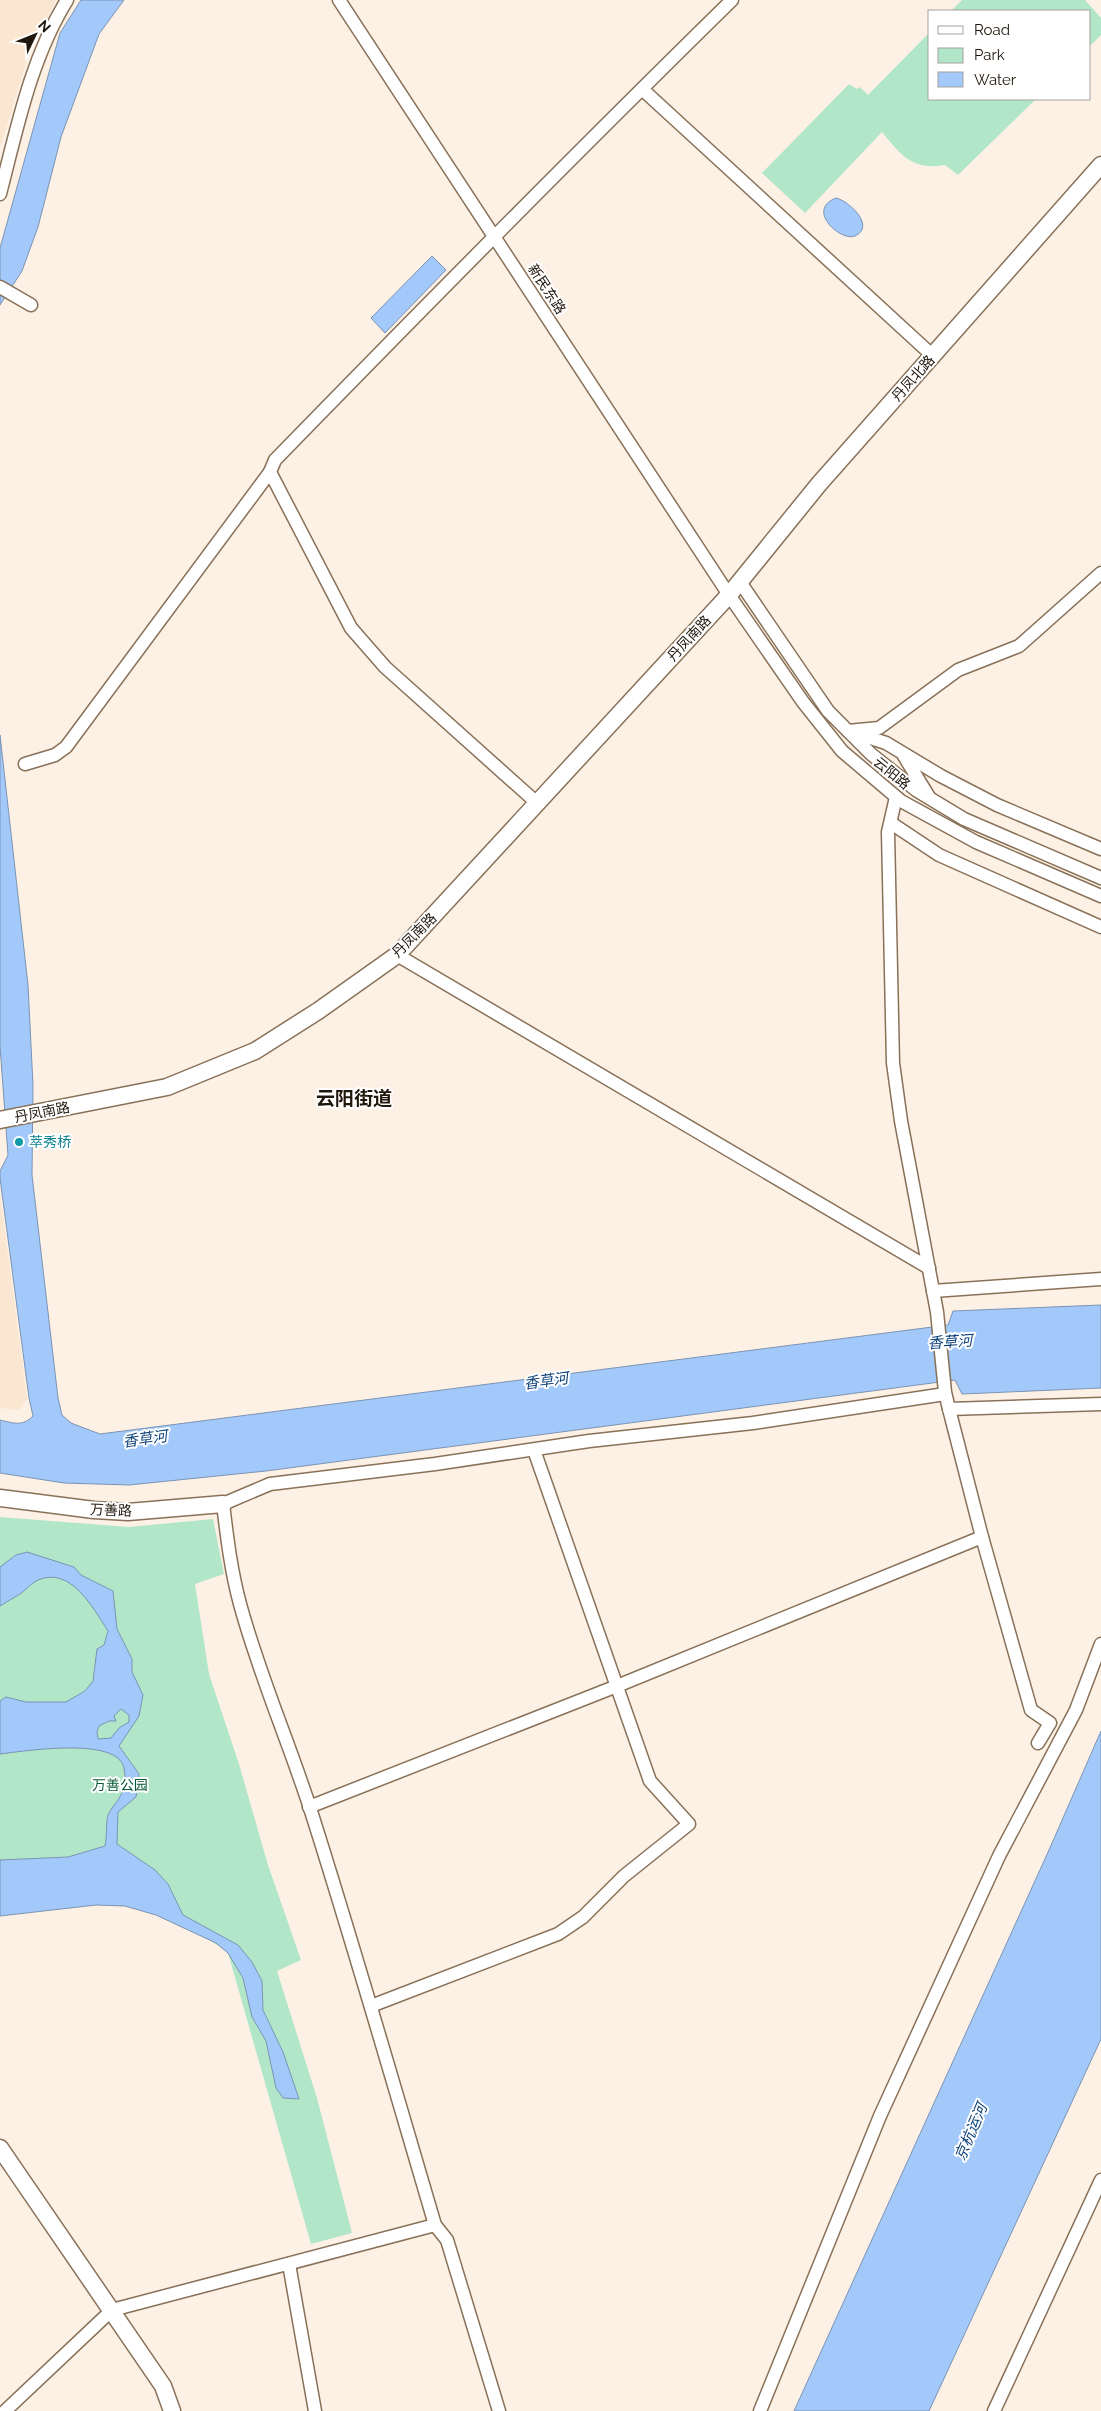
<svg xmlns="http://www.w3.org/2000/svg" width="1101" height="2411" viewBox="0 0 1101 2411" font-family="Raleway,'Noto Sans SC',sans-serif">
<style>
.built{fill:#fae6d1}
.green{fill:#b2e6c9}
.water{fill:#a3c9fa;stroke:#7b93b3;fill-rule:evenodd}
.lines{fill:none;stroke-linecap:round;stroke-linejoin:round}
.minor-casing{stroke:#897158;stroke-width:15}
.major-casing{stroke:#897158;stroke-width:19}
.minor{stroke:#fff;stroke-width:12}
.major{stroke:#fff;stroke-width:16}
.culture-dot{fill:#0f9aa8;stroke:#fff;stroke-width:2}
.labels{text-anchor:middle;stroke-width:4;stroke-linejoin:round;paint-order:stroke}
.street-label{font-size:14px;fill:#1f160c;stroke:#fff}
.culture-label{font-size:14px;fill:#0d838f;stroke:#fff;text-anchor:start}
.park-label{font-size:14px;fill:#095839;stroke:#fff}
.water-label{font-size:15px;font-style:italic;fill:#0d4179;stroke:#fff}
.district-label{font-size:19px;font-weight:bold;fill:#1f160c;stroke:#fff}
</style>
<rect width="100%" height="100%" fill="#fdf1e6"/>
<!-- built -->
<g class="built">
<polygon points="0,0 56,0 29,54 0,148"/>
<polygon points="0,1194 27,1399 19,1410 0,1408"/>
</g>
<!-- green -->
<g class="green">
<polygon points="962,0 1085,0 1101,18 1101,35 1090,46 1090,11 951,11"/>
<path d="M930,32v67h106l-78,76 -13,-10c-33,6 -45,-11 -63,-33l-77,81 -43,-40 87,-89 8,5 3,-2 8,8z"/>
<path d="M0,1517l129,10 84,-8 11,55 -29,10 14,90 30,90 29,101 33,95 -24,11 40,127 35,135 -41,11 -83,-291c-25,-20 -73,-44 -105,-47 -34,-3 -89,3 -123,10z"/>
</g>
<!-- water -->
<g class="water">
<polygon points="81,0 124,0 99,34 61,137 38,227 22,271 0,305 0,248 60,33"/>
<path d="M836,198c13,3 40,28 19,38 -14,6 -50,-26 -19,-38z"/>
<polygon points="432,256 446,270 385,333 371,318"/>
<path d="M0,735l28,250 5,100 -1,90 26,223 4,17 9,8 29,11 848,-109 5,-14 148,-6v83l-139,6 -7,-14 -689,91 -137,14 -65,-2 -64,-10v-53c14,3 22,7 33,-4l-4,-18 -29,-220v-7l8,-16 -8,-109z"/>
<path d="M27,1552l47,15 7,8 32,16 4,38 15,30v13l11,23 -4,21 -20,30 20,28 -3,23 -18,15 -1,32 38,26 13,14 15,31 55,30 14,17 10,19 1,29 20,42 16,47 -16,-1 -7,-10 -10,-47 -14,-24 -9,-39 -15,-25 -12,-10 -60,-28 -31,-9 -29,-1 -96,11v-56l68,-3 37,-11c2,-9 1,-25 3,-31 7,-14 16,-17 17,-37 0,-4 -1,-12 -3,-15 -14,-25 -98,-12 -122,-9v-53l6,-4 20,5h40l19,-11 8,-10 4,-32 7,-4 4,-14c-15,-23 -37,-65 -70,-51 -7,3 -12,10 -18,14 -7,4 -13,8 -20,12v-39l16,-12zM121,1709l8,6v7l-10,6 -8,10 -13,1 -1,-7 2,-6 10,-5h7l-2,-5z"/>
<polygon points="1101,1731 1101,2039 929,2411 794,2411 1049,1850"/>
</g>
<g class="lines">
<defs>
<g id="minor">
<polyline points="339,0 729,595 803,702 842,751 901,801 976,842 1101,896"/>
<polyline points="642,89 933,356"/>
<path d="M0,194c17,-66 31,-136 67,-194"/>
<polyline points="0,287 31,305"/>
<polyline points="740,582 828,711 871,754 916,790 964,819 1101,878"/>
<polyline points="848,731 879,728 958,670 1019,646 1101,573"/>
<polyline points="855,733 886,743 941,776 997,805 1101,849"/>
<polyline points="904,756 929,797"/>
<polyline points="25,764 55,755 66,747 270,472"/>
<polyline points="896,797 888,832 893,1063 901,1121 937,1312 945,1392 949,1409 982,1537 1031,1710 1050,1723 1038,1743"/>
<path d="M537,803l-152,-136 -34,-39 -81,-156 5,-12c151,-155 303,-309 457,-460"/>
<polyline points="891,823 939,855 1101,927"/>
<polyline points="397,955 929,1268"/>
<polyline points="933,1291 1101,1279"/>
<polyline points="949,1409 1101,1404"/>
<polyline points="309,1807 617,1686 982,1537"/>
<polyline points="371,2006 558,1934 583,1917 624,1876 689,1824 650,1781 534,1450"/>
<polyline points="289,2264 315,2411"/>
<polyline points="5,2411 112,2310 435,2225"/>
<path d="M499,2411l-52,-171 -12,-15c-41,-139 -81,-279 -125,-417 -22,-68 -51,-134 -70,-204 -9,-33 -13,-67 -17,-100l47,-20 165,-20 154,-23 164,-18 192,-29"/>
<polyline points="760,2411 880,2116 999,1856 1076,1710 1101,1644"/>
<polyline points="994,2411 1101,2180"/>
</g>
<g id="major">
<polyline points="0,1120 167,1087 255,1051 318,1011 397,955 729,595 819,484 1101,165"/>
<polyline points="0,1498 94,1510 128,1512 223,1504"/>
<polyline points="0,2148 163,2386 172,2411"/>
</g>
</defs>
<!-- minor casing -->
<use href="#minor" class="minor-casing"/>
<!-- major casing -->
<use href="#major" class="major-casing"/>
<!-- minor -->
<use href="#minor" class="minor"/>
<!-- major -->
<use href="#major" class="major"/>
</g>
<!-- markers -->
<circle class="culture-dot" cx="19" cy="1142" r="5"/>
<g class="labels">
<!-- street labels -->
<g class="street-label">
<text transform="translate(547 289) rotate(57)" y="5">新民东路</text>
<text transform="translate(913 378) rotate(-48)" y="5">丹凤北路</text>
<text transform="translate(689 638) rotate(-47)" y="5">丹凤南路</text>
<text transform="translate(892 773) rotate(39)" y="5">云阳路</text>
<text transform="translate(414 935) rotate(-45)" y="5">丹凤南路</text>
<text transform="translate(42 1112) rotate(-11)" y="5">丹凤南路</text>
<text transform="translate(111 1510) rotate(2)" y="5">万善路</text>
</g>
<!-- culture labels -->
<g class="culture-label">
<text x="29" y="1147">萃秀桥</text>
</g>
<!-- park labels -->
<g class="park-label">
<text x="120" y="1790">万善公园</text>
</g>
<!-- water labels -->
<g class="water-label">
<text transform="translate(950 1342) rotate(-4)" y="5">香草河</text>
<text transform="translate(546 1381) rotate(-8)" y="5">香草河</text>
<text transform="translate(145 1439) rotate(-8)" y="5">香草河</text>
<text transform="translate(971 2132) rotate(-67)" y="5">京杭运河</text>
</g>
<!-- district labels -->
<g class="district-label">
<text x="354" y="1105">云阳街道</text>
</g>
</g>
<!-- legend -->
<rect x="928" y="10" width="162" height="90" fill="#ffffff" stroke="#a5a29e"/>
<rect x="938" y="26" width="25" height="8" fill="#ffffff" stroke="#a5a29e"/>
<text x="974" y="35" font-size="15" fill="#1f160c">Road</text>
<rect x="938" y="48" width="25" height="15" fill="#b2e6c9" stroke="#a5a29e"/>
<text x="974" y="60" font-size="15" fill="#1f160c">Park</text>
<rect x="938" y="72" width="25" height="15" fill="#a3c9fa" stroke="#a5a29e"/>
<text x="974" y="85" font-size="15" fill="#1f160c">Water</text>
<!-- north arrow -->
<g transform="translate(35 35) rotate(47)" stroke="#ffffff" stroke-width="4" paint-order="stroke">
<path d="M0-4L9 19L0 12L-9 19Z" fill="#1f160c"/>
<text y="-8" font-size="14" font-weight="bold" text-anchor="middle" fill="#1f160c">N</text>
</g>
</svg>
